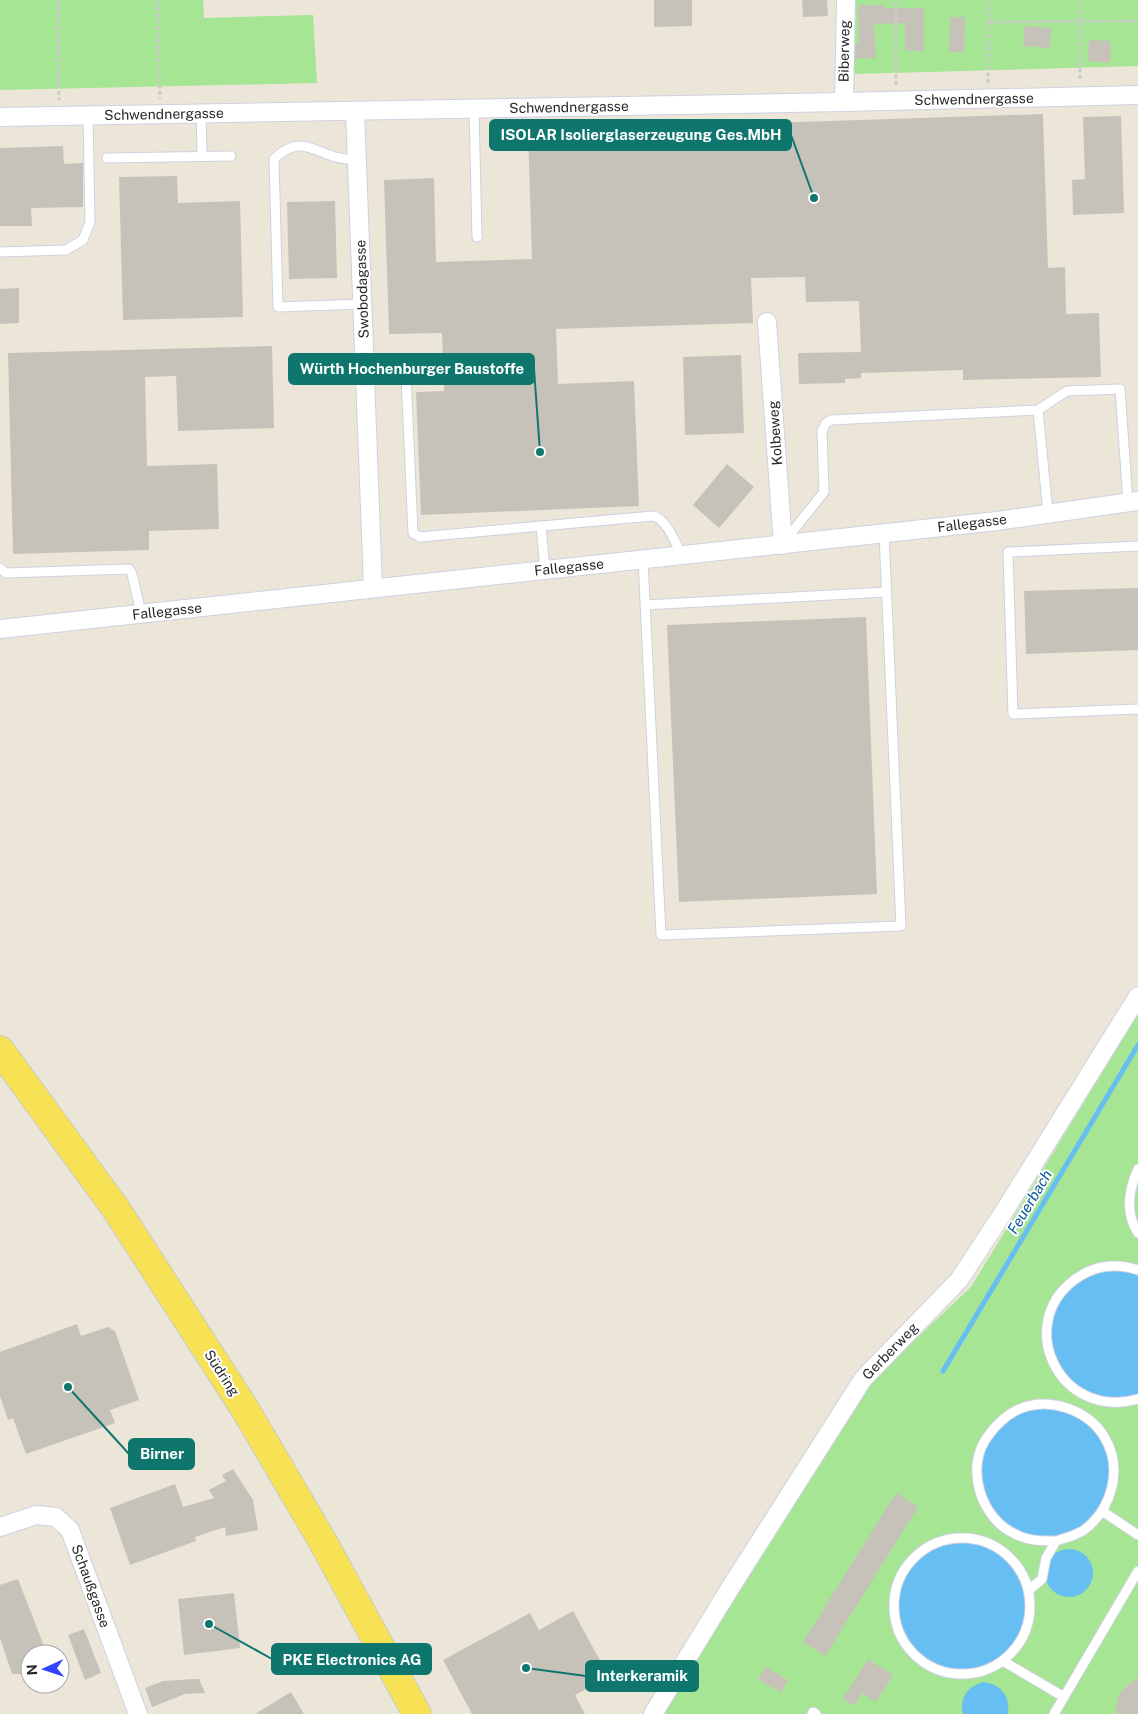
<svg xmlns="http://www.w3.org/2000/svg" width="1138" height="1714" viewBox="0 0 1138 1714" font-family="'Public Sans',sans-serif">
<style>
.green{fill:#a6e593}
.water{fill:#67bef3}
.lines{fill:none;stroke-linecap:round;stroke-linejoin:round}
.stream{stroke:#67bef3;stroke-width:5}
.building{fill:#c7c2b9}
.lane-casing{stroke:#cfd0e2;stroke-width:11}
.street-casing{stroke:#cfd0e2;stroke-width:20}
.primary-casing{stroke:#cbcbcb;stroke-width:30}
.path{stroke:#cbcbcb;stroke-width:3;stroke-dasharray:4 2.5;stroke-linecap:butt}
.lane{stroke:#fff;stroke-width:9}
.street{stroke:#fff;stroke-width:18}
.primary{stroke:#f6e254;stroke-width:28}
.labels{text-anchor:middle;stroke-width:4;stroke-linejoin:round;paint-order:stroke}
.street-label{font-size:14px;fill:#282828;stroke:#fff}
.water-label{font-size:15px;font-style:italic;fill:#08599d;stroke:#fff}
.leader{fill:none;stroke:#0f766e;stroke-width:2}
.callout-dot{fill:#0f766e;stroke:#fff;stroke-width:2}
.callout{fill:#0f766e;stroke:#0f766e;stroke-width:2}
.callout-label{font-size:15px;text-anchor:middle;font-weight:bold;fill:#fff}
</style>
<rect width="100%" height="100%" fill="#ece6d9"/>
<!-- green -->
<g class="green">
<polygon points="0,0 203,0 204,18 313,15 317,83 0,90"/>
<polygon points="854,0 1138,0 1138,66 854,74"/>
<polygon points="1138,1014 1138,1714 663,1714 871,1381 971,1287"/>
</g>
<!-- water -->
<g class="water">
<path d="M1122,1270l16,5v121c-6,2 -13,5 -19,5 -6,-1 -13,-4 -18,-5 -7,-2 -16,-3 -22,-7 -45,-31 -33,-103 20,-117 7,-2 16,-1 23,-2z"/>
<circle cx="1045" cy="1474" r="65"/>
<circle cx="962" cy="1606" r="65"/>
<circle cx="1069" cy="1573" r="24"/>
<path d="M984,1682c18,3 26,14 24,32h-45c-4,-17 5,-28 21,-32z"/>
</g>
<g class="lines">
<!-- stream -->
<polyline class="stream" points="943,1371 1138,1045"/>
</g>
<!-- building -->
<g class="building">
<polygon points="654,0 692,0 692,26 654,27"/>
<polygon points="802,0 827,0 828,16 803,17"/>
<polygon points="858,5 884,5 884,8 924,8 924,51 905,51 905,23 874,24 876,58 855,59 856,43 859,43"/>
<polygon points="950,17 965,17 964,52 949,52"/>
<polygon points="1024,26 1051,28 1050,48 1023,46"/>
<polygon points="1089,40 1111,41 1110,63 1088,61"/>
<polygon points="1043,114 1048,268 1065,267 1066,314 1099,313 1101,377 963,380 963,370 861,373 861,378 845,379 845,383 799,384 798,353 861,352 859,301 806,302 805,277 751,278 753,323 556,329 558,384 634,381 639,506 421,515 416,392 444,391 442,333 389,334 384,180 434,178 436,262 532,259 528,131"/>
<polygon points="1121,116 1124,213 1073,215 1072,180 1085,179 1083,117"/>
<polygon points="63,146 64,164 83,163 83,207 31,208 32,226 0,226 0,148"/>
<polygon points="177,176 178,203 240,201 243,317 123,320 119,177"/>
<polygon points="335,201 337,278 289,279 287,202"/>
<polygon points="19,288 19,323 0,324 0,289"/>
<polygon points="272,346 274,428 178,431 176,376 145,377 147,466 217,464 219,529 149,531 149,550 13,554 8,353"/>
<polygon points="741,355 744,433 685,435 683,357"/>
<polygon points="727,464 754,487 719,528 693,505"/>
<polygon points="1138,588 1138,650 1026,654 1024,591"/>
<polygon points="866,617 877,894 679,902 667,625"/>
<polygon points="77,1324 81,1336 108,1327 115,1331 139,1400 110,1410 115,1423 26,1454 13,1418 8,1420 0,1396 0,1352"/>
<polygon points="233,1469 253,1500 258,1530 226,1536 225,1527 195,1537 196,1541 130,1565 110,1508 175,1484 183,1507 214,1498 209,1490 226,1481 222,1475"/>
<polygon points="896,1493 918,1507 825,1656 803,1642"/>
<polygon points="18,1579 47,1654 30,1654 30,1674 12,1674 0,1638 0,1585"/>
<polygon points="234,1593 240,1648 184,1655 178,1599"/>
<polygon points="573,1611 609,1677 575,1695 585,1714 472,1714 443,1660 530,1613 539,1630"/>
<polygon points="84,1629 101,1673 85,1680 68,1635"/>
<polygon points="868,1659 893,1675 876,1702 862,1693 854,1706 843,1699"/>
<polygon points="766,1667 788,1680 781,1693 758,1679"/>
<polygon points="1138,1677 1138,1714 1117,1714 1116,1707 1118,1698 1122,1690"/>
<polygon points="194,1679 199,1679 205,1693 185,1694 152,1707 145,1688 163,1681"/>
<polygon points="291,1692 304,1714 255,1714"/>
</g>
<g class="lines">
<defs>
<g id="lane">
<polyline points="474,109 477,237"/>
<polyline points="201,113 202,156"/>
<polyline points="107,158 231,156"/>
<path d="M357,158c-4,0 -9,1 -12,1 -30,-4 -43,-27 -71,0l4,148 84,-3"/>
<polyline points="0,252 66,250 83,240 90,222 88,115"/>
<path d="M365,372l35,-2 4,1 2,4 7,158 7,4 233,-21c13,2 23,28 29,39"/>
<polyline points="1038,410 1048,513"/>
<polyline points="541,526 545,570"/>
<polyline points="784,542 824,492 822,431 826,423 831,420 1038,410 1067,391 1120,389 1128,502"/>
<polyline points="1138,546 1008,552 1013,714 1138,709"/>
<polyline points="643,559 661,935 901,926 884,533"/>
<polyline points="0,568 6,573 129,569 132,574 141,613"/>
<polyline points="645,605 886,592"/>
<path d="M1138,1169c-9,20 -13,44 0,64"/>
<path d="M1138,1270c-19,-7 -41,-5 -58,6 -69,43 -22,146 58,123"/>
<polyline points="1102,1511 1138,1535"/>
<circle cx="962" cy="1606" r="68"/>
<path d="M1029,1590l13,-11 4,-21 10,-17c9,-3 19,-5 28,-11 28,-21 39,-61 21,-92 -17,-29 -58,-43 -90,-27 -11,6 -20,15 -27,25 -24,31 -7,83 27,98 13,7 26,7 41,7"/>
<polyline points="1003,1661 1064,1697"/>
<polyline points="812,1714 813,1712 816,1714"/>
<polyline points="1054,1714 1138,1571"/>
</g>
<g id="street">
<polyline points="844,102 846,0"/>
<polyline points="355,111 373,588"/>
<polyline points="0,117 844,102 1138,95"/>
<polyline points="767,322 783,545"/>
<polyline points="0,629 997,521 1138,501"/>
<polyline points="0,1527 36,1515 56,1517 70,1530 138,1714"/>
<polyline points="653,1714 727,1593 863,1379 959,1280 1005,1210 1138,996"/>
</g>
<polyline id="primary" points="0,1050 116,1209 245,1409 323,1542 417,1714"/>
</defs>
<!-- lane casing -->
<use href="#lane" class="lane-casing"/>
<!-- street casing -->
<use href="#street" class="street-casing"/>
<!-- primary casing -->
<use href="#primary" class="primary-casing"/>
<!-- path -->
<g class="path">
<polyline points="58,0 59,100"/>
<polyline points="157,0 160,99"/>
<polyline points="989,22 1138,21"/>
<polyline points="1080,79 1081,0"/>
<polyline points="988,83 989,0"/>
<polyline points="896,85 896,1"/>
</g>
<!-- lane -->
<use href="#lane" class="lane"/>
<!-- street -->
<use href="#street" class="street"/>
<!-- primary -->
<use href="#primary" class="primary"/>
</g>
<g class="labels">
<!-- street labels -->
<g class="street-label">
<text transform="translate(844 51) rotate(-89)" y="5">Biberweg</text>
<text transform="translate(974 99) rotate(-1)" y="5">Schwendnergasse</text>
<text transform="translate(569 107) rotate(-1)" y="5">Schwendnergasse</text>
<text transform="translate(164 114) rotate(-1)" y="5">Schwendnergasse</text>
<text transform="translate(362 289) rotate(-92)" y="5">Swobodagasse</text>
<text transform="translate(775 433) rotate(-94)" y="5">Kolbeweg</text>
<text transform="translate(972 523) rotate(-7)" y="5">Fallegasse</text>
<text transform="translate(569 567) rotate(-6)" y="5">Fallegasse</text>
<text transform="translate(167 611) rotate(-6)" y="5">Fallegasse</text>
<text transform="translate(890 1351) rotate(-46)" y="5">Gerberweg</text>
<text transform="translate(222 1373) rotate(57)" y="5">Südring</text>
<text transform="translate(91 1586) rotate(70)" y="5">Schaußgasse</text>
</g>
<!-- water labels -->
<g class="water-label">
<text transform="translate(1030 1202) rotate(-59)" y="5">Feuerbach</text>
</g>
</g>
<!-- callouts -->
<path class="leader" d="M814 198L791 135M540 452L534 369M68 1387L129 1454M209 1624L272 1659M526 1668L586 1676"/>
<g class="callout-dot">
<circle cx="814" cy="198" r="5"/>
<circle cx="540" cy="452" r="5"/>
<circle cx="68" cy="1387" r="5"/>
<circle cx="209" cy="1624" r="5"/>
<circle cx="526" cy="1668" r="5"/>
</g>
<g class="callout">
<rect x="490" y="120" width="301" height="30" rx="5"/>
<rect x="289" y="354" width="245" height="30" rx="5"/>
<rect x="129" y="1439" width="65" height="30" rx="5"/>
<rect x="272" y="1644" width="159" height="30" rx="5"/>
<rect x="586" y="1661" width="112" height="30" rx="5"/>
</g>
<g class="callout-label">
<text x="641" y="140">ISOLAR Isolierglaserzeugung Ges.MbH</text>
<text x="412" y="374">Würth Hochenburger Baustoffe</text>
<text x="162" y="1459">Birner</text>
<text x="352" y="1665">PKE Electronics AG</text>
<text x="642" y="1681">Interkeramik</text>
</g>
<!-- north arrow -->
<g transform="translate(45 1669) rotate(267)"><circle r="24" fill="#ffffff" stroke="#a9a9a9"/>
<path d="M0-4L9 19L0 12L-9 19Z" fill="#3342ff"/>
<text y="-8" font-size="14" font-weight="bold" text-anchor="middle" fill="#282828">N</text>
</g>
</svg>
